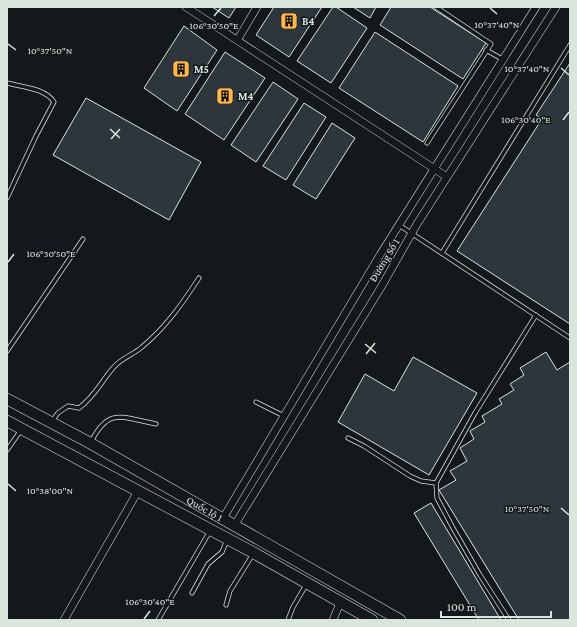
<svg xmlns="http://www.w3.org/2000/svg" width="577" height="627" viewBox="0 0 577 627" font-family="'Crimson Pro',serif">
<style>
.building{fill:#2c363c;stroke:#d8e6dc}
.lines{fill:none;stroke-linecap:round;stroke-linejoin:round}
.service-casing{stroke:#d8e6dc;stroke-width:5}
.minor-casing{stroke:#d8e6dc;stroke-width:8}
.trunk-casing{stroke:#d8e6dc;stroke-width:12}
.service{stroke:#14181c;stroke-width:3.5}
.minor{stroke:#14181c;stroke-width:7}
.trunk{stroke:#14181c;stroke-width:11}
.ticks{fill:none;stroke:#d8e6dc;stroke-width:1.5}
.labels{text-anchor:middle;stroke-width:3;stroke-linejoin:round;paint-order:stroke}
.poi-label{font-size:11px;font-weight:bold;fill:#d8e6dc;stroke:#14181c;text-anchor:start}
.street-label{font-size:11px;fill:#d8e6dc;stroke:#14181c}
.ticks-label{font-size:10px;text-anchor:middle;fill:#d8e6dc;stroke:#14181c;stroke-width:3;stroke-linejoin:round;paint-order:stroke}
</style>
<rect width="100%" height="100%" fill="#14181c"/>
<!-- building -->
<g class="building">
<polygon points="212,7 236,7 229,18"/>
<polygon points="274,7 322,7 289,57 256,35"/>
<polygon points="333,7 336,7 367,28 331,83 297,61"/>
<polygon points="353,7 376,7 370,18"/>
<polygon points="391,7 430,7 486,43 463,79 380,25"/>
<polygon points="184,26 217,50 177,111 144,88"/>
<polygon points="375,32 458,86 423,142 339,88"/>
<polygon points="225,52 265,78 224,140 185,114"/>
<polygon points="570,63 570,324 457,251 542,119 536,115"/>
<polygon points="273,82 298,99 256,162 231,145"/>
<polygon points="86,98 201,162 169,220 53,155"/>
<polygon points="304,103 326,117 286,180 263,166"/>
<polygon points="332,123 355,138 316,199 293,185"/>
<polygon points="546,352 557,370 570,362 570,620 519,620 439,490 456,480 450,471 467,461 460,448 474,439 470,431 485,422 482,416 502,404 499,399 514,390 510,384 524,375 520,368"/>
<polygon points="413,357 477,393 429,475 338,422 365,374 394,391"/>
<polygon points="431,503 501,620 479,620 414,513"/>
</g>
<g class="lines">
<defs>
<g id="service">
<polyline points="486,50 502,59"/>
<path d="M7,83c15,4 38,5 47,19l-18,34 -29,62"/>
<polyline points="427,143 491,44 436,7"/>
<polyline points="399,225 570,338"/>
<polyline points="442,253 570,45"/>
<polyline points="7,351 83,239"/>
<polyline points="256,402 284,416"/>
<path d="M52,421l6,-8 10,-7 11,2c17,-13 21,-25 34,-40 8,-10 20,-13 29,-21 24,-20 40,-43 57,-69"/>
<polyline points="348,438 364,446 410,476 421,481 436,483"/>
<path d="M91,442c18,-36 32,-24 65,-18"/>
<polyline points="7,450 21,430"/>
<polyline points="192,593 208,564 222,552 227,540"/>
<polyline points="226,605 230,591 253,554"/>
<polyline points="158,620 210,531"/>
<polyline points="288,620 293,607 306,585"/>
<polyline points="509,620 480,575 453,528 437,498 436,483 475,413 536,315"/>
</g>
<g id="minor">
<polyline points="186,7 447,177"/>
<polyline points="238,39 257,7"/>
<polyline points="222,520 380,255 536,7"/>
<polyline points="234,526 380,289 417,224 556,7"/>
<polyline points="64,620 138,491"/>
<polyline points="333,620 340,603"/>
</g>
<g id="trunk">
<path id="s1" d="M7,399l83,44 310,177"/>
<polyline points="7,421 254,553 372,620"/>
</g>
</defs>
<!-- service casing -->
<use href="#service" class="service-casing"/>
<!-- minor casing -->
<use href="#minor" class="minor-casing"/>
<!-- trunk casing -->
<use href="#trunk" class="trunk-casing"/>
<!-- service -->
<use href="#service" class="service"/>
<!-- minor -->
<use href="#minor" class="minor"/>
<!-- trunk -->
<use href="#trunk" class="trunk"/>
</g>
<!-- ticks -->
<path class="ticks" d="M490,8l7,6M214,16l7,-8M8,44l8,6M561,68l8,7M563,120l6,-8M110,129l10,9M111,139l9,-10M8,262l6,-8M365,344l11,9M366,354l9,-11M8,484l8,7M561,508l8,7M144,619l6,-8"/>
<!-- icons -->
<defs>
<symbol id="building-square" viewBox="-11 -11 22 22"><rect x="-9" y="-9" width="18" height="18" rx="4" fill="#ffb74d" stroke="#14181c"/><path d="M-4-6H4V6H1V3H-1V6H-4ZM-2.5-4.3h1.7v1.8h-1.7ZM.8-4.3h1.7v1.8H.8ZM-2.5-1h1.7V.8h-1.7ZM.8-1h1.7V.8H.8Z" fill="#111"/></symbol>
</defs>
<g fill-rule="evenodd">
<use href="#building-square" x="279" y="11" width="20" height="20"/>
<use href="#building-square" x="171" y="59" width="20" height="20"/>
<use href="#building-square" x="215" y="86" width="20" height="20"/>
</g>
<g class="labels">
<!-- poi labels -->
<g class="poi-label">
<text x="302" y="25">B4</text>
<text x="194" y="73">M5</text>
<text x="238" y="100">M4</text>
</g>
<!-- street labels -->
<g class="street-label">
<text transform="translate(384 260) rotate(-59)" y="4">Đường Số 1</text>
<text dy="4" stroke="none"><textPath href="#s1" startOffset="226">Quốc lộ 1</textPath></text>
</g>
</g>
<g class="ticks-label">
<text x="497" y="28">10°37'40"N</text>
<text x="214" y="29">106°30'50"E</text>
<text x="50" y="54">10°37'50"N</text>
<text x="527" y="72">10°37'40"N</text>
<text x="526" y="123">106°30'40"E</text>
<text x="51" y="257">106°30'50"E</text>
<text x="50" y="494">10°38'00"N</text>
<text x="527" y="512">10°37'50"N</text>
<text x="150" y="605">106°30'40"E</text>
</g>
<!-- border -->
<rect width="577" height="627" fill="none" stroke="#d8e6dc" stroke-width="16"/>
<!-- scale -->
<path d="M441 611v6h110v-6" fill="none" stroke="#d8e6dc" stroke-width="2"/>
<text x="447" y="611" font-size="12" fill="#d8e6dc" stroke="#14181c" stroke-width="3" paint-order="stroke">100 m</text>
</svg>
